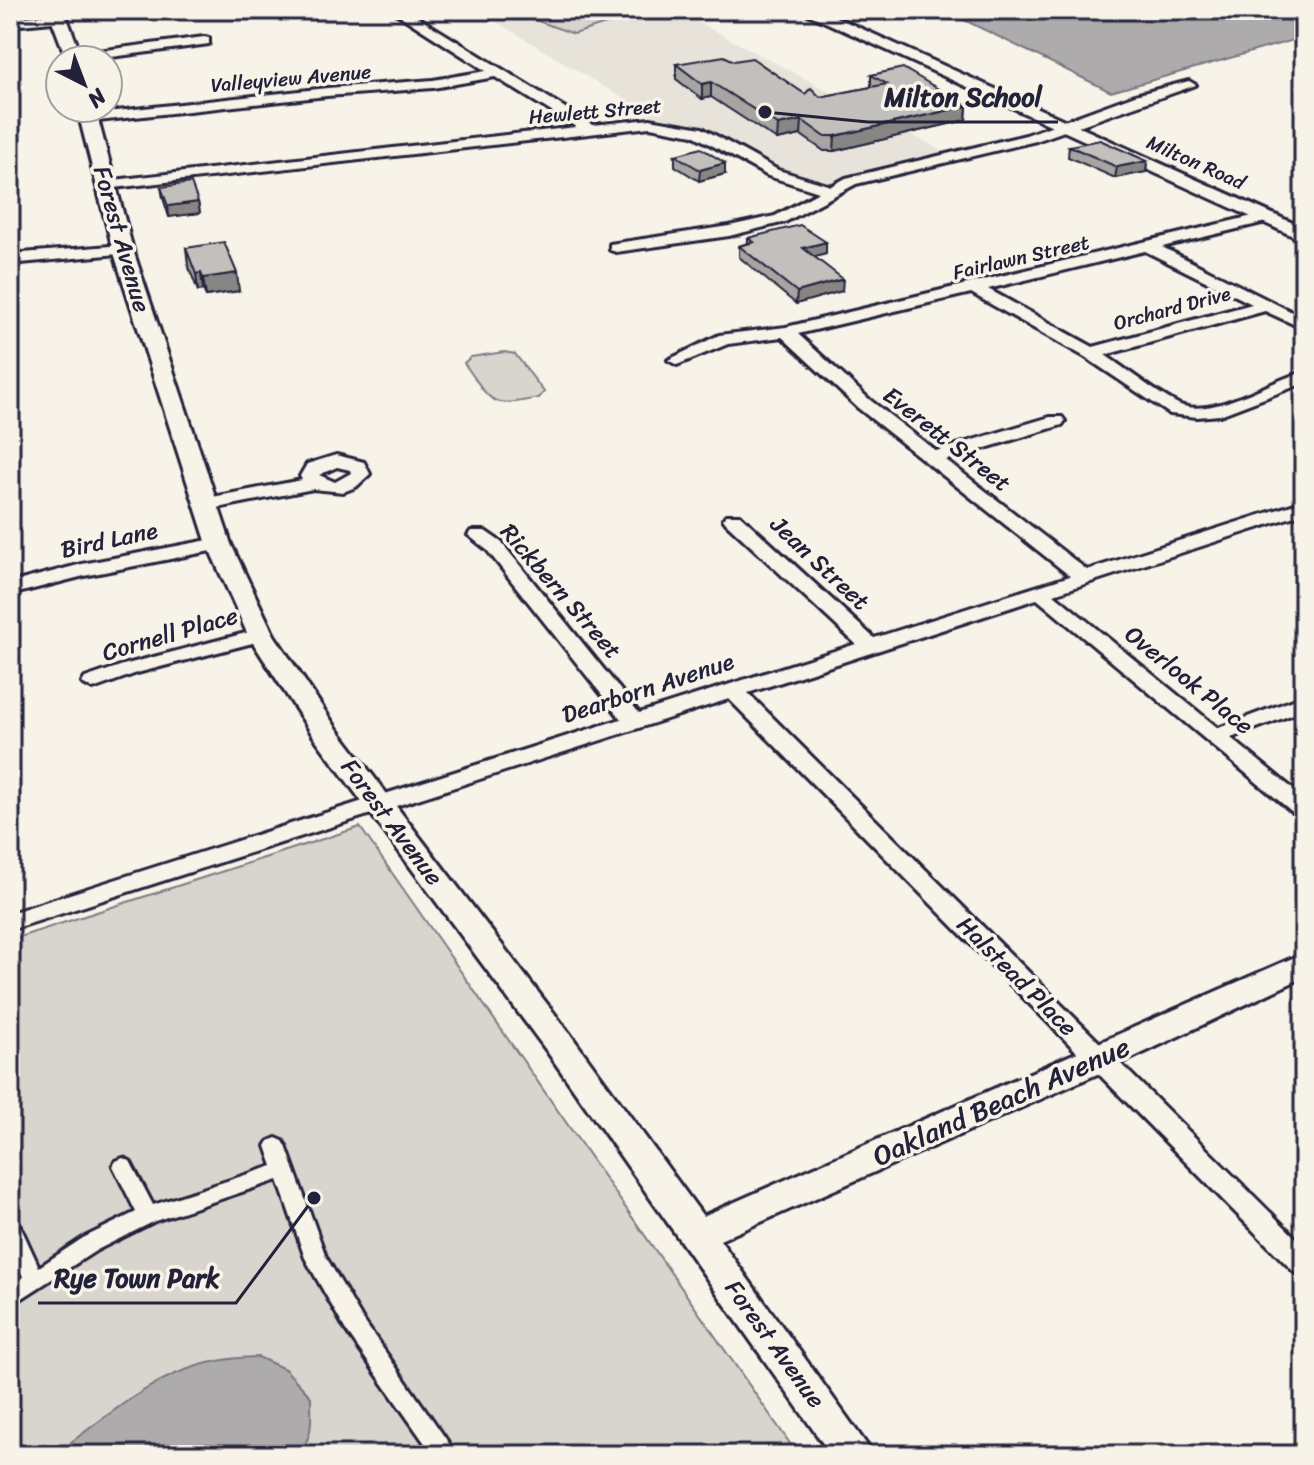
<svg xmlns="http://www.w3.org/2000/svg" width="1314" height="1465" viewBox="0 0 1314 1465" font-family="Sriracha,sans-serif">
<style>
.built{fill:#e7e3db}
.green{fill:#d8d5cf;stroke:#7d7c85;stroke-width:2}
.water{fill:#aeabad;stroke:#76747f;stroke-width:2}
.lines{fill:none;stroke-linecap:round;stroke-linejoin:round}
.pedestrian-casing{stroke:#22223b;stroke-width:6}
.minor-casing{stroke:#22223b;stroke-width:6}
.tertiary-casing{stroke:#22223b;stroke-width:6}
.pedestrian{fill:#f7f3e8;fill-rule:evenodd}
.minor{fill:#f7f3e8;fill-rule:evenodd}
.tertiary{fill:#f7f3e8;fill-rule:evenodd}
.wall{fill:#a7a4a3;stroke:#22223b;stroke-width:2}
.shaded-wall{fill:#888684;stroke:#22223b;stroke-width:2}
.building{fill:#c2bfbd;stroke:#22223b;stroke-width:2}
.labels{text-anchor:middle;stroke-width:7;stroke-linejoin:round;paint-order:stroke}
.far-street-label{font-size:20px;fill:#22223b;stroke:#f7f3e8}
.street-label{font-size:24px;fill:#22223b;stroke:#f7f3e8}
.near-street-label{font-size:28px;fill:#22223b;stroke:#f7f3e8}
.leader{fill:none;stroke:#22223b;stroke-width:3}
.callout-dot{fill:#22223b;stroke:#f7f3e8;stroke-width:3}
.callout-label{font-size:26px;text-anchor:middle;font-weight:bold;fill:#22223b;stroke:#f7f3e8;stroke-width:7;stroke-linejoin:round;paint-order:stroke}
</style>
<rect width="100%" height="100%" fill="#f7f3e8"/>
<filter id="ink" filterUnits="userSpaceOnUse"><feTurbulence type="fractalNoise" baseFrequency=".0125" numOctaves="2"/><feDisplacementMap in="SourceGraphic" scale="16" xChannelSelector="R" yChannelSelector="G"/><feConvolveMatrix kernelMatrix="1 2 1 2 8 2 1 2 1" color-interpolation-filters="sRGB"/></filter>
<g filter="url(#ink)">
<!-- built -->
<polygon class="built" points="477,10 675,10 948,154 861,173 827,186 780,171 697,126 662,122"/>
<!-- green -->
<g class="green">
<polygon points="491,10 651,10 574,34 521,15"/>
<path d="M504,352l11,2 29,38 -5,6c-52,10 -46,5 -75,-35l7,-6z"/>
<polygon points="360,827 798,1455 10,1455 10,940"/>
</g>
<!-- water -->
<g class="water">
<polygon points="944,10 1304,10 1304,37 1111,92"/>
<path d="M258,1357l27,12 26,28c0,23 4,47 -19,58h-225l4,-13c63,-46 105,-84 187,-85z"/>
</g>
<g class="lines">
<defs>
<polygon id="pedestrian" points="276,1138 283,1141 286,1146 326,1257 361,1317 457,1455 433,1455 345,1329 305,1258 278,1180 155,1221 97,1250 10,1306 10,1286 23,1277 10,1248 10,1217 17,1219 39,1267 83,1238 136,1212 113,1166 116,1161 123,1158 130,1161 153,1205 273,1166 266,1146 269,1141"/>
<g id="minor">
<polygon points="391,10 406,10 593,125 650,119 702,128 778,170 831,186 846,178 1026,135 1135,95 1189,81 1196,85 1036,141 856,184 785,222 729,236 616,252 610,250 610,244 729,226 775,216 819,192 768,176 693,135 650,127 105,189 98,185 105,181 576,127 495,77 433,88 327,96 89,122 82,118 89,114 327,88 433,80 486,71"/>
<polygon points="59,14 63,15 63,21 10,26 10,18"/>
<polygon points="204,37 209,38 209,44 89,60 68,58 75,54"/>
<path d="M1265,213l8,5 -3,3 -108,26 142,71v11l-39,-18 -160,44c23,15 48,36 73,49 33,16 92,-24 126,-32v11l-84,32 -23,2 -27,-3 -85,-57 -114,-64 -173,41 72,66 66,51 114,-34h12l3,4 -3,4 -116,35 141,110 217,-69v12l-250,81 164,134 86,-32v14l-73,28 73,60v19l-8,-2 -259,-216 -289,94 556,553v30l-10,-4 -565,-573 -719,231v-17l611,-194 -134,-169 -19,-15 3,-4h14l16,11 138,171 217,-69 -130,-121 -3,-4 3,-4h14l134,123 196,-62 -212,-168 -76,-71 -54,7 -51,21 -9,-5 51,-25 67,-8zM1145,251l107,53 -159,43 -105,-58z"/>
<polygon points="123,245 131,250 129,253 10,264 10,254"/>
<path d="M336,455l28,7 6,12 -14,13 -13,5 -30,-3 -106,21 -9,-6 9,-6 95,-18 -2,-4 7,-12zM337,467l13,3 1,3 -16,9 -16,-7z"/>
<polygon points="219,538 226,540 229,544 226,548 84,576 10,595 10,583 82,564"/>
<polygon points="261,629 271,635 268,639 137,673 93,689 82,683 85,678 123,665"/>
</g>
<g id="tertiary">
<polygon points="48,10 64,10 83,60 67,60"/>
<polygon points="799,10 820,10 1304,228 1304,241"/>
<polygon points="77,108 95,108 133,250 231,544 274,635 335,726 570,1034 703,1216 1304,953 1304,977 1111,1068 720,1240 874,1455 831,1455 546,1050 314,737 248,635 207,544 113,250"/>
</g>
</defs>
<!-- pedestrian casing -->
<use href="#pedestrian" class="pedestrian-casing"/>
<!-- minor casing -->
<use href="#minor" class="minor-casing"/>
<!-- tertiary casing -->
<use href="#tertiary" class="tertiary-casing"/>
<!-- pedestrian -->
<use href="#pedestrian" class="pedestrian"/>
<!-- minor -->
<use href="#minor" class="minor"/>
<!-- tertiary -->
<use href="#tertiary" class="tertiary"/>
</g>
<!-- wall -->
<g class="wall">
<polygon points="734,61 805,94 820,97 871,87 871,75 967,106 966,120 834,151 824,151 801,135 777,140 711,97 702,99 676,79 676,64"/>
<polygon points="1069,146 1147,161 1146,172 1115,178 1068,157"/>
<polygon points="675,155 725,174 699,181 675,166"/>
<polygon points="161,187 198,202 200,213 169,217 163,198"/>
<polygon points="748,238 826,242 826,254 814,257 842,291 796,304 739,257 739,246 748,243"/>
<polygon points="186,248 239,291 206,296 203,290 198,291 188,265"/>
</g>
<!-- shaded-wall -->
<g class="shaded-wall">
<polygon points="711,82 711,97 702,99 702,84"/>
<polygon points="967,106 966,120 834,151 835,136"/>
<polygon points="802,120 801,135 777,140 778,125"/>
<polygon points="1147,161 1146,172 1115,178 1117,167"/>
<polygon points="725,163 725,174 699,181 700,170"/>
<polygon points="198,202 200,213 169,217 168,206"/>
<polygon points="826,242 826,254 803,260 803,248"/>
<polygon points="201,273 203,290 198,291 196,274"/>
<polygon points="237,273 239,291 206,296 203,278"/>
<polygon points="843,279 842,291 796,304 797,292"/>
</g>
<!-- building -->
<g class="building">
<polygon points="724,56 734,61 752,58 805,94 811,88 820,97 887,84 871,75 903,68 967,106 835,136 824,136 802,120 778,125 711,82 702,84 676,64"/>
<polygon points="1100,140 1147,161 1117,167 1069,146"/>
<polygon points="701,148 725,163 700,170 675,155"/>
<polygon points="191,183 198,202 168,206 161,187"/>
<polygon points="800,225 826,242 803,248 843,279 797,292 739,246 754,242 748,238"/>
<polygon points="224,242 237,273 203,278 201,273 196,274 186,248"/>
</g>
</g>
<g class="labels">
<!-- far-street labels -->
<g class="far-street-label">
<text transform="translate(291 78) rotate(-5)" y="7">Valleyview Avenue</text>
<text transform="translate(595 111) rotate(-5)" y="7">Hewlett Street</text>
<text transform="translate(1196 162) rotate(24)" y="7">Milton Road</text>
<text transform="translate(1021 257) rotate(-13)" y="7">Fairlawn Street</text>
<text transform="translate(1172 308) rotate(-15)" y="7">Orchard Drive</text>
</g>
<!-- street labels -->
<g class="street-label">
<text transform="translate(122 239) rotate(74)" y="8">Forest Avenue</text>
<text transform="translate(947 439) rotate(38)" y="8">Everett Street</text>
<text transform="translate(109 540) rotate(-12)" y="8">Bird Lane</text>
<text transform="translate(820 563) rotate(43)" y="8">Jean Street</text>
<text transform="translate(561 591) rotate(49)" y="8">Rickbern Street</text>
<text transform="translate(170 634) rotate(-16)" y="8">Cornell Place</text>
<text transform="translate(1189 680) rotate(39)" y="8">Overlook Place</text>
<text transform="translate(648 688) rotate(-18)" y="8">Dearborn Avenue</text>
<text transform="translate(392 822) rotate(53)" y="8">Forest Avenue</text>
<text transform="translate(1017 976) rotate(45)" y="8">Halstead Place</text>
<text transform="translate(775 1344) rotate(54)" y="8">Forest Avenue</text>
</g>
<!-- near-street labels -->
<g class="near-street-label">
<text transform="translate(1001 1101) rotate(-24)" y="10">Oakland Beach Avenue</text>
</g>
</g>
<!-- callouts -->
<path class="leader" d="M765 112L868 122H1058M314 1198L236 1303H38"/>
<g class="callout-dot">
<circle cx="765" cy="112" r="8"/>
<circle cx="314" cy="1198" r="8"/>
</g>
<g class="callout-label">
<text x="963" y="106">Milton School</text>
<text x="137" y="1287">Rye Town Park</text>
</g>
<!-- margin -->
<rect width="1314" height="1465" fill="none" stroke="#f7f3e8" stroke-width="40"/>
<rect x="20" y="20" width="1274" height="1425" fill="none" stroke="#22223b" stroke-width="3" filter="url(#ink)"/>
<!-- north arrow -->
<g transform="translate(84 84) rotate(138)"><circle r="38" fill="#f7f3e8" stroke="#a29fa3" stroke-width="2"/>
<path d="M0-6L14 30L0 20L-14 30Z" fill="#22223b"/>
<text y="-12" font-size="22" font-weight="bold" text-anchor="middle" fill="#22223b">N</text>
</g>
</svg>
